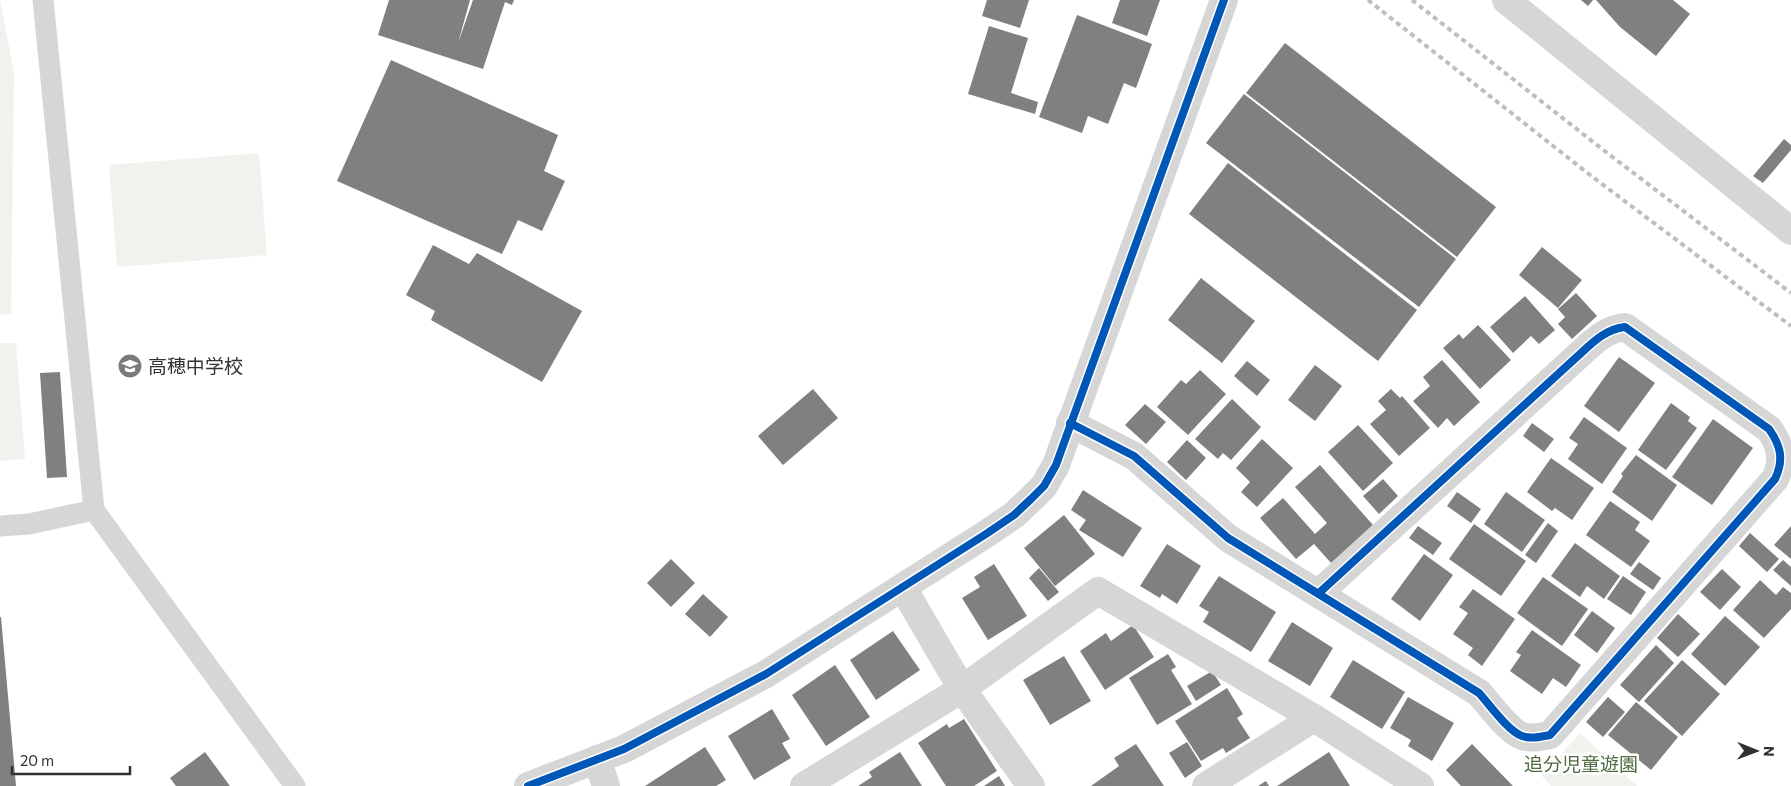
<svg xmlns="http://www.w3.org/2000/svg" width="1791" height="786" viewBox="0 0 1791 786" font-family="Commissioner,'Noto Sans JP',sans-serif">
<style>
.green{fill:#f0f3ed}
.building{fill:#808080}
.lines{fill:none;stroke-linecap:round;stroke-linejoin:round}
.lane{stroke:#d6d6d6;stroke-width:21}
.street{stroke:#d6d6d6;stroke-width:28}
.rail{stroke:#bebebe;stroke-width:4;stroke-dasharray:5 4;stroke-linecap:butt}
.cycleway-casing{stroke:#fff;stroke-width:11}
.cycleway{stroke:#0057b8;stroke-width:8}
.labels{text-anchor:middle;stroke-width:5;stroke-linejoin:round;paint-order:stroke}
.poi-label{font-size:19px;fill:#323232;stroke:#fff;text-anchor:start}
.park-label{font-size:19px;fill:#506b42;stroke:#fff}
</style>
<rect width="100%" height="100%" fill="#fff"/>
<!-- green -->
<g class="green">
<polygon points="0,0 14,73 11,314 0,315"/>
<polygon points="259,153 267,255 117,267 109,165"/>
<polygon points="0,343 16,343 25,459 0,461"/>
<polygon points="1580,733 1637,786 1551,786 1542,776"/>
</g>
<!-- building -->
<g class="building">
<polygon points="389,0 470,0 458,43 473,0 514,0 512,5 505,2 483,69 378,35"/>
<polygon points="987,0 1029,0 1020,28 982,16"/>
<polygon points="1120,0 1160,0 1147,36 1112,23"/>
<polygon points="1581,0 1593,0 1588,6"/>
<polygon points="1596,0 1673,0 1690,14 1656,56 1620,27"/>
<polygon points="1077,15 1152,44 1136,88 1124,83 1108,124 1088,116 1082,133 1039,117"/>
<polygon points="989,26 1028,38 1011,93 1038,102 1035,114 968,94"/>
<polygon points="1285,43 1496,207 1457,257 1246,93"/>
<polygon points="391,60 558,135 544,171 565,181 542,231 518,220 502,254 337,181"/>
<polygon points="1244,94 1456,259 1419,307 1206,143"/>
<polygon points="1784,139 1791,145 1791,150 1763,183 1753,176"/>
<polygon points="1228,163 1417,310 1378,361 1189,214"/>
<polygon points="433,245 469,264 477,253 582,311 542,382 431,320 435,311 406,295"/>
<polygon points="1542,247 1582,280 1558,308 1519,275"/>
<polygon points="1201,278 1255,321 1222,363 1168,320"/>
<polygon points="1576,293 1597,316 1572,339 1558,324 1565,317 1558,309"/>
<polygon points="1525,296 1555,330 1539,344 1531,336 1513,353 1490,327"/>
<polygon points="1478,325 1511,360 1480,389 1443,348 1459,334 1463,339"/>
<polygon points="1619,357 1655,383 1619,432 1584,406"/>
<polygon points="1442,360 1480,402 1454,426 1447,418 1438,428 1413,401 1430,386 1423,377"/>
<polygon points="1247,361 1270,380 1257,396 1234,376"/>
<polygon points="1315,365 1342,386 1315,421 1288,400"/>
<polygon points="1200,370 1226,394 1188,435 1157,407 1181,380 1186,384"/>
<polygon points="60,372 67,477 47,478 40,373"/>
<polygon points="813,389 838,418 783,465 758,436"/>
<polygon points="1391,389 1400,398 1402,396 1430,428 1399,456 1370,424 1386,410 1378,401"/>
<polygon points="1232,399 1261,427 1231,460 1223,453 1218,459 1195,439"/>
<polygon points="1671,403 1690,417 1688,421 1697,428 1666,470 1638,450"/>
<polygon points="1145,404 1166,422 1146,444 1125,425"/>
<polygon points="1584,417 1627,448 1602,484 1568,459 1578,444 1569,438"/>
<polygon points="1713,419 1753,448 1712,505 1672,477"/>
<polygon points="1532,423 1554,439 1544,452 1523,436"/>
<polygon points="1358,425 1393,463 1363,491 1328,452"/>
<polygon points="1262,439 1293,468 1257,507 1241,492 1250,482 1236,468"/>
<polygon points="1187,440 1206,458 1186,480 1167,462"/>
<polygon points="1636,455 1677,485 1652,521 1612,492 1623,476 1621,474"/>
<polygon points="1551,458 1594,488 1572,520 1555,508 1552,511 1527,492"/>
<polygon points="1320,465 1373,525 1331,563 1314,544 1296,559 1260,518 1283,498 1315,534 1327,523 1295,487"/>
<polygon points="1383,479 1398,496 1379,514 1363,496"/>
<polygon points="1083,490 1142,528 1123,557 1079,530 1086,520 1071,510"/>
<polygon points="1457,492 1481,509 1471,523 1447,506"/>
<polygon points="1506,492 1545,520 1522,552 1484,524"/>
<polygon points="1610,501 1640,522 1635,530 1650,541 1631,567 1586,535"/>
<polygon points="1064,515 1095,554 1055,586 1024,548"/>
<polygon points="1548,523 1558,531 1536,563 1525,555"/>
<polygon points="1474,524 1526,561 1501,596 1449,559"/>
<polygon points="1418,526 1442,543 1433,555 1409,538"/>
<polygon points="1791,526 1791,559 1774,545"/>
<polygon points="1750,533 1779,559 1767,572 1739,546"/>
<polygon points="1575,543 1620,576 1604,599 1587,586 1580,597 1551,576"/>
<polygon points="1167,544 1201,566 1177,604 1162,594 1160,598 1140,586"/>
<polygon points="1424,554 1453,575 1420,621 1391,599"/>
<polygon points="671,559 695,583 671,607 647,583"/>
<polygon points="1783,560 1791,567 1791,586 1773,570"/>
<polygon points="1639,562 1661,578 1653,590 1630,574"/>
<polygon points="994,564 1027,616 988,640 962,598 980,587 974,577"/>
<polygon points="1039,568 1059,592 1048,601 1029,578"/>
<polygon points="1722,569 1741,587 1720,610 1700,592"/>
<polygon points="1219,576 1276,612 1251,652 1203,622 1209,612 1199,606"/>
<polygon points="1623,576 1646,592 1631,615 1607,599"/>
<polygon points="1543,577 1588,609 1562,646 1517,613"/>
<polygon points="1760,580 1776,595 1783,587 1791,593 1791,609 1764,638 1733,610"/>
<polygon points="1473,589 1515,619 1482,666 1468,655 1473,648 1453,634 1468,613 1459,607"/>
<polygon points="703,594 728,617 710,637 685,614"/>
<polygon points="1592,611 1615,628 1597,653 1574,635"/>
<polygon points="1678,614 1700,634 1678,657 1657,638"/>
<polygon points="1725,616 1760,647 1725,686 1691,654"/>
<polygon points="0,617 1,617 16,786 0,786"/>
<polygon points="1292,622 1333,648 1310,686 1268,661"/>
<polygon points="1133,625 1154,657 1105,690 1080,651 1106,633 1111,641"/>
<polygon points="1532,630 1581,665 1566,687 1553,678 1542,694 1510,671 1521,655 1516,652"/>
<polygon points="893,631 920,670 876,700 850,660"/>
<polygon points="1656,645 1674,663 1639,702 1620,685"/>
<polygon points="1168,654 1176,667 1171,670 1192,704 1157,725 1129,678"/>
<polygon points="1064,656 1091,701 1050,725 1023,680"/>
<polygon points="1353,660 1405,692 1382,729 1330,697"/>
<polygon points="1682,660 1720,694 1682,736 1644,701"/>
<polygon points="835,665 870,717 826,746 792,695"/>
<polygon points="1212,671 1221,685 1196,701 1187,686"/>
<polygon points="1227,688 1243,714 1237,718 1250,738 1226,753 1223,748 1201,761 1175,721"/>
<polygon points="1408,697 1454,723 1432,761 1408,746 1411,740 1390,728"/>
<polygon points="1608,697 1625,712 1603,737 1586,722"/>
<polygon points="1636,702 1678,737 1651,770 1608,735"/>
<polygon points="772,709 790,739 782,743 791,758 754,780 728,736"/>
<polygon points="964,719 997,771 974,786 946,786 918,743 947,724 949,728"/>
<polygon points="1187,742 1202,766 1185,778 1169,753"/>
<polygon points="1136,744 1164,786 1091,786 1119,766 1114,758"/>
<polygon points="1472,744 1513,786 1461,786 1446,770"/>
<polygon points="705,747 726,780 716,786 645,786"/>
<polygon points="205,752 230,786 176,786 170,778"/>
<polygon points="900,752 922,786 858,786 872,777 869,772"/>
<polygon points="1329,752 1350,786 1277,786"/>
<polygon points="999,776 1005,786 984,786"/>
<polygon points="1266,781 1269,786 1258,786"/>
</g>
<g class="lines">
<!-- lane -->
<g class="lane">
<polyline points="43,0 94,510 295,786"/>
<polyline points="0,526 29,524 94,510"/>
</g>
<!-- street -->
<g class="street">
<polyline points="1506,0 1791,231"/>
<path d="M1070,423l64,33 94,82 251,155c10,11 29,38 43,43 9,3 18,1 28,-1l225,-256c9,-19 6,-33 -6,-50l-144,-102c-19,2 -32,15 -45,27l-261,239"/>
<polyline points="903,588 962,689 1031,786"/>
<polyline points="597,759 606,786"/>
<polyline points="528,786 624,749 766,674 986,534 1014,515 1031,499 1044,486 1056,465 1224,0"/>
<polyline points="804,786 962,689 1098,591 1314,718 1420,786"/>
<polyline points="1206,786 1314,718"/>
</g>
<!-- rail -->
<g class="rail">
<polyline points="1368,0 1590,175 1791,326"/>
<polyline points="1412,0 1606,152 1791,293"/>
</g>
<defs>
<g id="cycleway">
<path d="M1070,423l64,33 94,82 251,155c10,11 29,38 43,43 9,3 18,1 28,-1l225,-256c9,-19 6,-33 -6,-50l-144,-102c-19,2 -32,15 -45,27l-261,239"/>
<polyline points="528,786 624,749 766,674 986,534 1014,515 1031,499 1044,486 1056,465 1224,0"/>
</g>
</defs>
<!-- cycleway casing -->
<use href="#cycleway" class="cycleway-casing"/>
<!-- cycleway -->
<use href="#cycleway" class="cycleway"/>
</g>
<!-- icons -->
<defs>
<symbol id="school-disc" viewBox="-11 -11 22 22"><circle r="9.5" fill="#7a7a7a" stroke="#fff"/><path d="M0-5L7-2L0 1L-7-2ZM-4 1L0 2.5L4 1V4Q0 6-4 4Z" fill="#fff"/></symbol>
</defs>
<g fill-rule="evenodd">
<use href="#school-disc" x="116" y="352" width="28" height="28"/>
</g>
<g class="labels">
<!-- poi labels -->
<g class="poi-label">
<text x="148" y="373">高穂中学校</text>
</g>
<!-- park labels -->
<g class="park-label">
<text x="1581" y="771">追分児童遊園</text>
</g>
</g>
<!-- north arrow -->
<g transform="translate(1756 751) rotate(91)" stroke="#ffffff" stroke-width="4" paint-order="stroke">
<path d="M0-4L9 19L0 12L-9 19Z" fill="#323232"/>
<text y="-8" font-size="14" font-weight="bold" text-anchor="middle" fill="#323232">N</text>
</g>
<!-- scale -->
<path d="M12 766v8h118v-8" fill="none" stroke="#323232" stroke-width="2.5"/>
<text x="20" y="766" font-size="15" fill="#323232" stroke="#ffffff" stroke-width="4" paint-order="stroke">20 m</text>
</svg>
